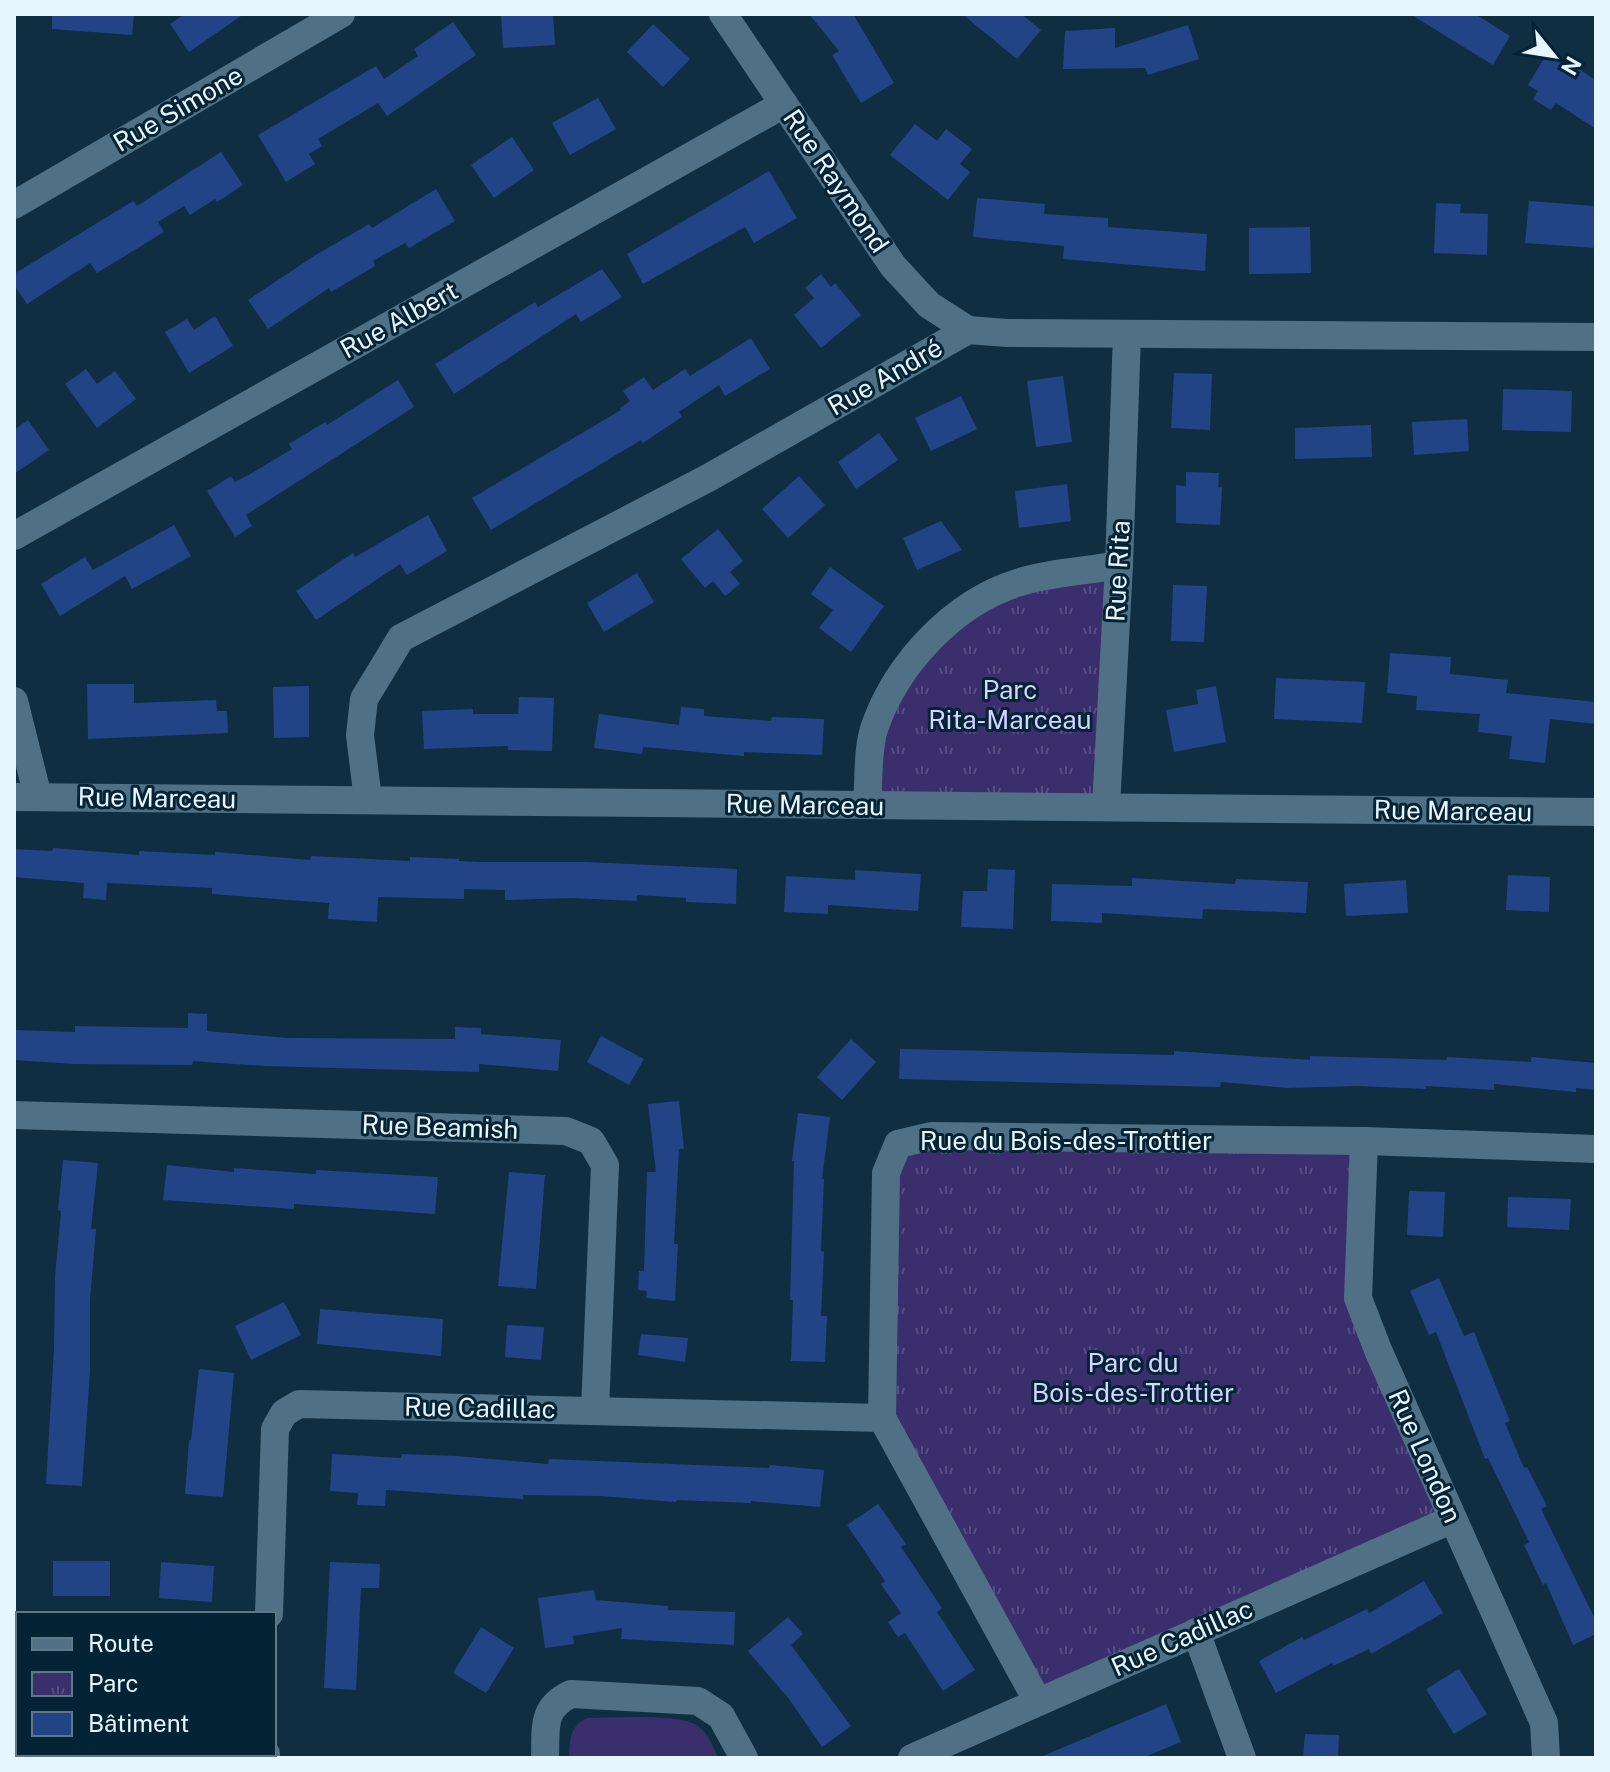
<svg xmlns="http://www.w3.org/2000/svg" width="1610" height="1772" viewBox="0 0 1610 1772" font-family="'Public Sans',sans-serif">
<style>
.grass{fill:#3a2f6c}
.park{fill:url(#park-tufts)}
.building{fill:#234387}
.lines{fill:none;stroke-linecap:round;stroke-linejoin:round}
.minor{stroke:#507085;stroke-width:28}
.labels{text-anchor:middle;stroke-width:6;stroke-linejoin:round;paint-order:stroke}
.street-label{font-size:26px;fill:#e7f5ff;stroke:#042436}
.park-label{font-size:26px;fill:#d6d3ff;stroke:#042436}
</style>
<defs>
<pattern id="park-tufts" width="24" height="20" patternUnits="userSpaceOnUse" patternTransform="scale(2)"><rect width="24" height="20" fill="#3a2f6c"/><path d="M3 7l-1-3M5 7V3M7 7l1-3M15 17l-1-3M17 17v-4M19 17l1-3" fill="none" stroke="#564e82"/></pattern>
</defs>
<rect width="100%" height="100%" fill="#0f2e41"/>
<!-- grass -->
<path class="grass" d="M587,1718c24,0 94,-5 111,8 11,8 15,21 20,32h-149c1,-18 0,-31 18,-40z"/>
<!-- park -->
<g class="park">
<polygon points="1119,575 1106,807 867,805 874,728 968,606"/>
<polygon points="1364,1141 1358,1298 1453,1519 1038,1702 882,1418 898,1144"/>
</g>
<!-- building -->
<g class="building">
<polygon points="52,14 134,14 132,35 52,29"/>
<polygon points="185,14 244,14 189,52 170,24"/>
<polygon points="501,14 553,14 555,45 503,48"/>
<polygon points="809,14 853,14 894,83 861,103 832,55 839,51"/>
<polygon points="962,14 1021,14 1041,30 1017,59"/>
<polygon points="1410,14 1475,14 1510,36 1493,65"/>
<polygon points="453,22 476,55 387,116 378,103 318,139 322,146 309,154 315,164 286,182 258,135 376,66 384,79 418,56 414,49"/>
<polygon points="653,24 690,59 663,87 627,52"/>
<polygon points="1188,25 1199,59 1148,75 1145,68 1063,69 1065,31 1115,28 1115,48"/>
<polygon points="1549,50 1596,80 1596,129 1556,103 1551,110 1533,99 1538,91 1528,85"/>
<polygon points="598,98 616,129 570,155 552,123"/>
<polygon points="915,124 937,141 946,129 972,149 960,164 970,172 948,200 890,155"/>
<polygon points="512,137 534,170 494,198 471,165"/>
<polygon points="221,152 243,185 217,202 215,199 190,215 184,206 158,222 164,232 97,273 90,263 27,304 14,285 14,274 133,201 137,206"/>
<polygon points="769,171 797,218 754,243 745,227 643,284 627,254"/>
<polygon points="436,189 455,221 409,248 405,243 373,261 375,266 331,292 329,288 268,329 248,300 314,256 369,224 372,228"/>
<polygon points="977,198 1045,204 1044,214 1108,218 1108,227 1207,234 1205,271 1063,259 1064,246 973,237"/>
<polygon points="1529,201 1596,206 1596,248 1525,243"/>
<polygon points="1436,203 1461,204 1460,213 1488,214 1487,255 1434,253"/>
<polygon points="1310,227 1311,273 1249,274 1249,228"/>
<polygon points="602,269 622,297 581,322 576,314 454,394 435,364 535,302 538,307"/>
<polygon points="821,274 831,287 835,283 861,315 821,348 794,315 814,298 805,288"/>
<polygon points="215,316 233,346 189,373 165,332 187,319 194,330"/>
<polygon points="751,338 770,369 725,396 719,385 679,412 682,417 643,443 641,440 491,530 472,498 621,410 620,408 630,401 623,391 644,377 653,390 685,369 690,376"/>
<polygon points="86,369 97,384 115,371 136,399 97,428 65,384"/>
<polygon points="1174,373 1212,374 1210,430 1171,428"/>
<polygon points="1063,376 1072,442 1036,447 1027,381"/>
<polygon points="398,380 414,407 246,515 252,526 235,537 207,491 231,476 235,482 252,473 292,449 289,444 325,422 327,425"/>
<polygon points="1503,389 1572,391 1571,432 1502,430"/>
<polygon points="961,396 977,429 931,451 915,418"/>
<polygon points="1467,419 1469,451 1414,455 1412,422"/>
<polygon points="28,420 49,450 14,474 14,430"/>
<polygon points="1371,425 1372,457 1295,459 1295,428"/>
<polygon points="879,433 898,460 856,489 838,462"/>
<polygon points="1186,472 1219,473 1218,487 1222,487 1220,525 1176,523 1176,485 1186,486"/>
<polygon points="799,476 825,505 788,538 762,509"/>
<polygon points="1067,484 1071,521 1019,528 1015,491"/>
<polygon points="428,515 447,551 407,575 400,564 316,620 296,591 353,553 355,557"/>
<polygon points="941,521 962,550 917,570 903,538"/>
<polygon points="174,525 191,556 132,589 125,576 60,616 41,584 85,557 93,570"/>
<polygon points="718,529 743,561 730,572 740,584 725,596 713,581 705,588 681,559"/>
<polygon points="830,567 884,606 851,652 819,628 833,610 811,594"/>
<polygon points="637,573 654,602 604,632 587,603"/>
<polygon points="1173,585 1207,586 1204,642 1171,641"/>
<polygon points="1390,653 1451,657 1450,674 1508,680 1506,693 1596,702 1596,724 1550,719 1545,763 1509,759 1512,736 1478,732 1480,714 1416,710 1417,696 1387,693"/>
<polygon points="1276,678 1365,682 1362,723 1274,719"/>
<polygon points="87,684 134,684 134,703 216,700 217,711 227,711 228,733 88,739"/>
<polygon points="309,686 309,737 274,738 273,687"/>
<polygon points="1216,686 1226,742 1174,752 1166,710 1198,704 1196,690"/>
<polygon points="519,697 554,698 552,751 508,750 508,746 424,749 422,711 473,709 473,714 518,714"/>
<polygon points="681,707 704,709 704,716 771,721 772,717 824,719 822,755 744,752 744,756 643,747 642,754 594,748 599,714 679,725"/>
<polygon points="53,848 139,855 139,851 215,855 215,852 310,860 311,856 410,861 410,857 459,859 459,861 479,862 586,862 737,869 736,904 686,902 686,898 637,895 637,901 571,898 505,900 505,890 464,889 464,899 378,897 377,922 328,919 329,903 212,894 212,888 107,883 106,900 83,898 84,883 14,877 14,849 52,851"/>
<polygon points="988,869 1015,870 1013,929 961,927 963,891 987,891"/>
<polygon points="855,870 921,874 918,911 828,905 828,914 784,912 786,876 855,880"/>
<polygon points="1508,875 1550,877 1549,912 1506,910"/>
<polygon points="1132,878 1235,884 1236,879 1308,882 1306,913 1203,909 1202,919 1102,913 1102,923 1051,921 1052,884 1132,886"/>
<polygon points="1406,880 1408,913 1346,916 1344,884"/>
<polygon points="188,1013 207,1014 207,1031 288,1038 455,1039 455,1027 481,1028 481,1034 561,1040 558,1071 479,1064 479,1072 265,1066 193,1061 192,1065 74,1064 14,1060 14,1030 75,1032 75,1026 188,1028"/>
<polygon points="601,1036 644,1059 629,1085 587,1062"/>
<polygon points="851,1039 876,1062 842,1100 817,1077"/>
<polygon points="900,1049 1174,1055 1174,1051 1310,1060 1310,1056 1446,1060 1447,1057 1531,1062 1531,1057 1596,1063 1596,1090 1576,1088 1576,1092 1494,1084 1494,1090 1426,1086 1426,1089 1358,1086 1288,1088 1221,1082 1220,1087 899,1079"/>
<polygon points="679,1101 684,1149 679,1149 674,1244 678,1244 675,1301 646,1298 647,1291 638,1290 639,1271 644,1271 647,1172 656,1172 648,1104"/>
<polygon points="798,1113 830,1117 822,1179 824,1179 821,1251 824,1252 821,1316 827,1316 825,1362 791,1361 793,1300 790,1300 794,1161 792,1161"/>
<polygon points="63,1160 98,1163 91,1229 96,1229 90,1300 90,1371 82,1486 46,1484 54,1349 55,1277 61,1211 58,1210"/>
<polygon points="167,1165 234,1172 234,1168 316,1174 316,1170 438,1177 435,1214 294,1204 294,1209 163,1200"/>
<polygon points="509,1172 545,1175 536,1289 498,1286"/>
<polygon points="1409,1191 1445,1192 1443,1237 1407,1235"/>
<polygon points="1508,1197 1571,1199 1569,1230 1507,1227"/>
<polygon points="1439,1278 1464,1336 1474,1332 1510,1421 1505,1423 1524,1468 1527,1467 1547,1506 1541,1509 1596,1621 1596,1634 1573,1645 1546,1583 1543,1585 1524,1545 1529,1542 1488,1458 1485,1459 1436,1332 1429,1335 1410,1291"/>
<polygon points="284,1302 301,1335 251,1360 235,1326"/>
<polygon points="320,1309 443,1319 441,1356 317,1344"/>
<polygon points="507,1325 544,1327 541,1360 505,1357"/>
<polygon points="641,1334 688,1338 685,1362 638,1355"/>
<polygon points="199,1369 234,1373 223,1497 185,1494 189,1440 191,1440"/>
<polygon points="332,1454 401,1458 402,1454 457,1456 548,1464 549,1459 769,1468 770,1465 824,1470 820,1507 751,1501 751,1503 677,1500 676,1502 601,1496 523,1495 523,1499 386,1490 385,1506 357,1505 358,1493 330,1491"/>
<polygon points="878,1504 906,1544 901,1547 942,1608 937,1612 975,1670 943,1691 905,1633 898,1637 888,1622 901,1613 881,1584 885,1581 847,1525"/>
<rect x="53" y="1561" width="57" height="35"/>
<polygon points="161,1562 214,1566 212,1602 159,1598"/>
<polygon points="330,1562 380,1564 379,1588 361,1588 356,1690 324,1688"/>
<polygon points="1424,1581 1443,1613 1371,1654 1369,1649 1333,1666 1332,1663 1276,1693 1259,1661 1302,1637 1304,1640 1367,1609 1369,1613"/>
<polygon points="594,1590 596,1600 668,1606 668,1610 735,1612 734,1645 621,1639 622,1628 573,1636 574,1644 545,1648 538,1598"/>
<polygon points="788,1617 803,1634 791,1645 851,1726 822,1747 789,1699 748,1651"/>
<polygon points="481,1627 514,1648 486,1693 453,1673"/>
<polygon points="1459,1669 1487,1714 1454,1734 1426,1689"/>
<polygon points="1166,1704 1181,1742 1142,1758 1038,1758"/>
<polygon points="1305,1734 1339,1735 1338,1758 1303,1758"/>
</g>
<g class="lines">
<!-- minor -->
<g class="minor">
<polyline points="723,14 893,266 929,305 968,330"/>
<polyline points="14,205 341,14"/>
<polyline points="14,536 784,104"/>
<polyline points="14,701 38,797"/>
<polyline points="14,797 1596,812"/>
<polyline points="368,800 360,735 364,699 401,638 710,477 968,330 1007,333 1596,337"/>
<path d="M867,805c2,-22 0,-58 8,-79 22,-62 78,-123 142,-143 29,-10 71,-12 102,-18"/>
<polyline points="1106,807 1119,565 1127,334"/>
<polyline points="14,1115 566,1131 591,1141 605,1165 595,1411"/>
<polyline points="1364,1141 1358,1298 1378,1350 1544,1723 1546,1758"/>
<polyline points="269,1614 275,1429 284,1413 299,1404 882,1418"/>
<polyline points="1196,1632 1242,1758"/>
<polyline points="14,1644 18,1644"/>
<polyline points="1038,1702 882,1418 886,1173 898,1144 932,1136 1364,1141 1596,1149"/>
<polyline points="266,1758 266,1754"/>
<path d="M545,1758c1,-30 -4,-50 26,-64l127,7 23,15 23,42"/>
<polyline points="912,1758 1453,1519"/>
</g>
</g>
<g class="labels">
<!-- street labels -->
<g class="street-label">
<text transform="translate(178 109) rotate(-30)" y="9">Rue Simone</text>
<text transform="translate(836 181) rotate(56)" y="9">Rue Raymond</text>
<text transform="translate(399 320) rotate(-29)" y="9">Rue Albert</text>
<text transform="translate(885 377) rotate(-30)" y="9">Rue André</text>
<text transform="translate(1118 571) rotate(-87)" y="9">Rue Rita</text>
<text transform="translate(157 798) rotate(1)" y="9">Rue Marceau</text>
<text transform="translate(805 805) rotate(1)" y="9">Rue Marceau</text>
<text transform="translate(1453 811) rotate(1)" y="9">Rue Marceau</text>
<text transform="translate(440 1127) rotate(2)" y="9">Rue Beamish</text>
<text x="1066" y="1150">Rue du Bois-des-Trottier</text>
<text transform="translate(480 1408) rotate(1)" y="9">Rue Cadillac</text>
<text transform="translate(1425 1456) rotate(66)" y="9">Rue London</text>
<text transform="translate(1182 1638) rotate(-24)" y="9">Rue Cadillac</text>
</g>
<!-- park labels -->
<g class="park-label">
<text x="1010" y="699">Parc<tspan x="1010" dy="30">Rita-Marceau</tspan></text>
<text x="1133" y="1372">Parc du<tspan x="1133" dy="30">Bois-des-Trottier</tspan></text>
</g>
</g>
<!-- border -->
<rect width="1610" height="1772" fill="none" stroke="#e7f5ff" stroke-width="32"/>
<!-- legend -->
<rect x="16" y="1612" width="260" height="144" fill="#042436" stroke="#5f7886" stroke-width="2"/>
<rect x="32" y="1638" width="40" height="12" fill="#507085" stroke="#5f7886" stroke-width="2"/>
<text x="88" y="1652" font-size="24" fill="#e7f5ff">Route</text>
<rect x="32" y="1672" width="40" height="24" fill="url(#park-tufts)" stroke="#5f7886" stroke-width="2"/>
<text x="88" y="1692" font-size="24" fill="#e7f5ff">Parc</text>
<rect x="32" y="1712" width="40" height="24" fill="#234387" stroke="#5f7886" stroke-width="2"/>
<text x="88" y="1732" font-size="24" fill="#e7f5ff">Bâtiment</text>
<!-- north arrow -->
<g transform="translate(1554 56) rotate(120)" stroke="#042436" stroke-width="6" paint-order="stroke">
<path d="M0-6L14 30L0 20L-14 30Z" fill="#e7f5ff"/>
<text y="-12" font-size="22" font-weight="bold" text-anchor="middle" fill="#e7f5ff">N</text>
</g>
</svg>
